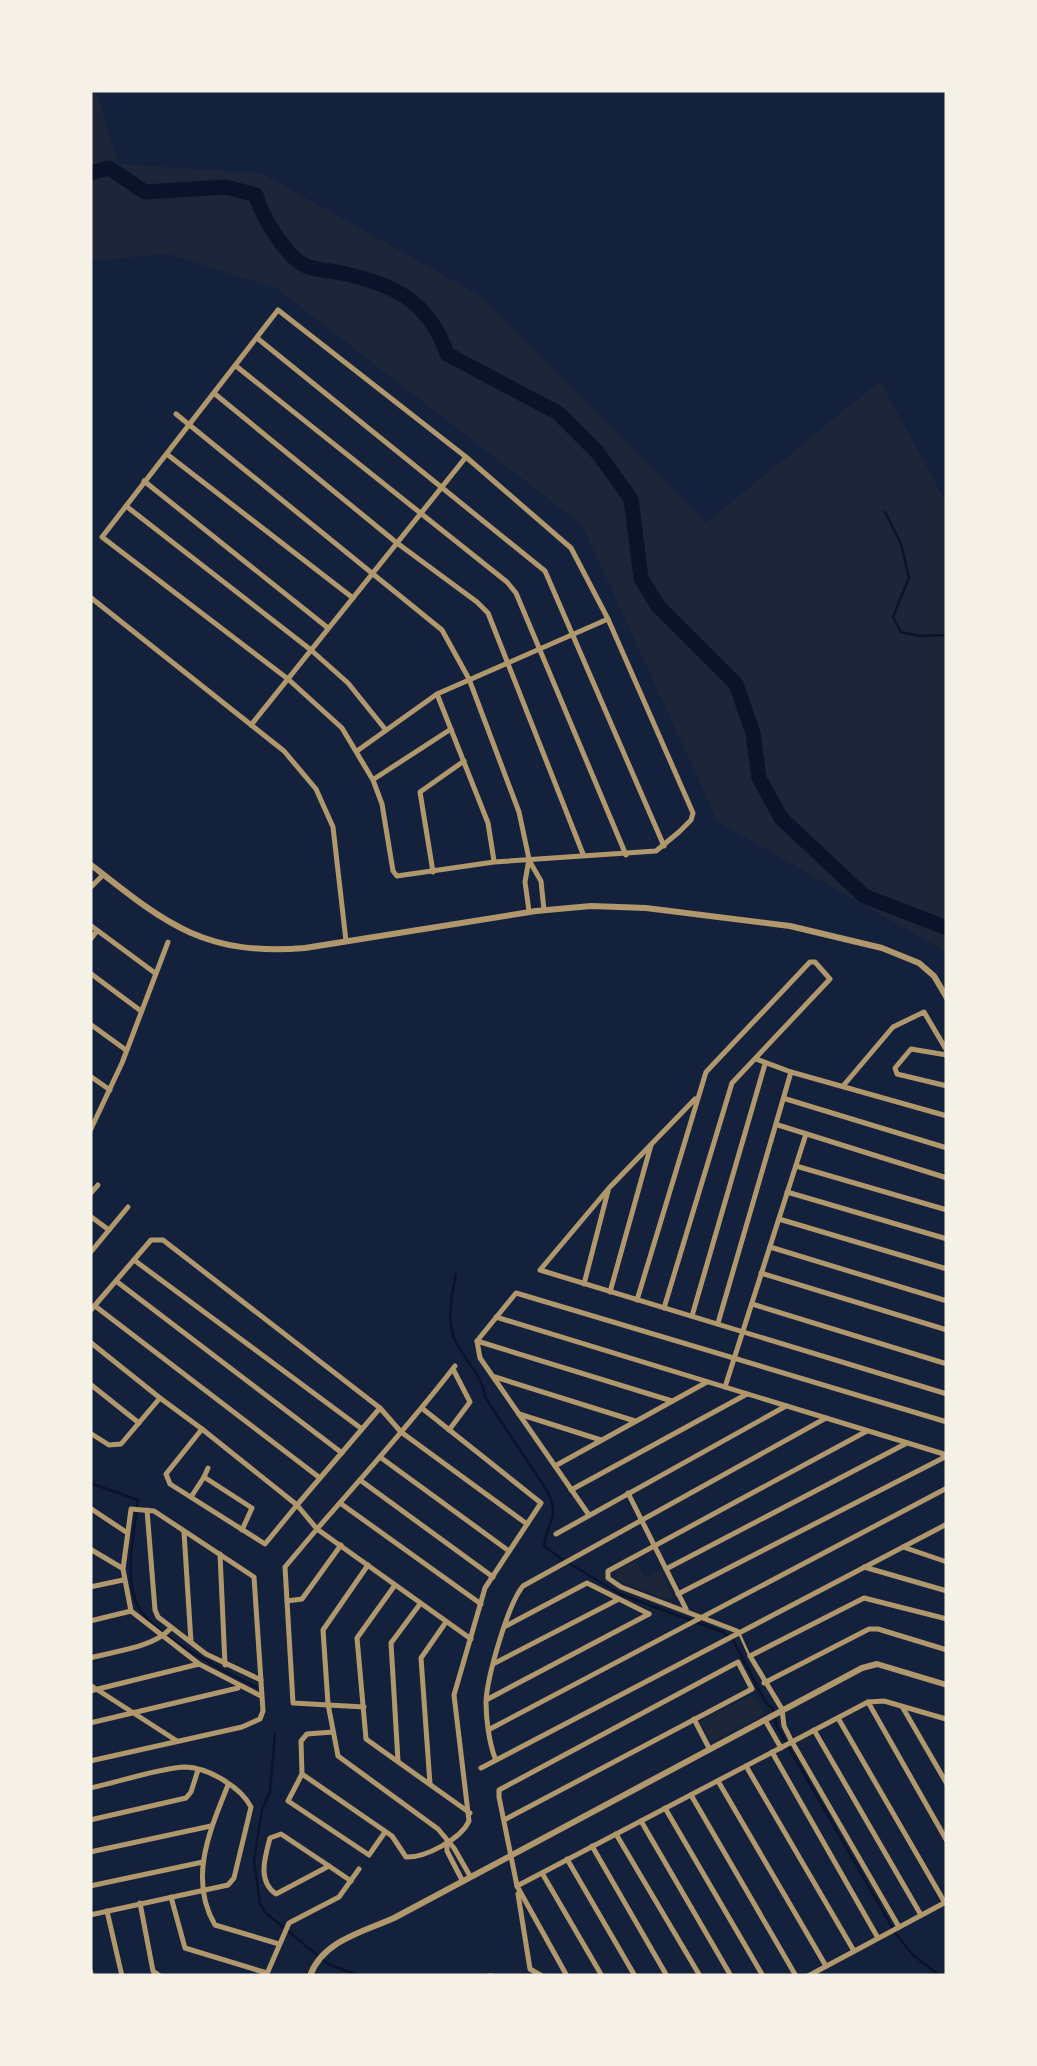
<svg xmlns="http://www.w3.org/2000/svg" width="1037" height="2066" viewBox="0 0 1037 2066" font-family="Raleway,sans-serif">
<style>
.green{fill:#1d2539}
.lines{fill:none;stroke-linecap:round;stroke-linejoin:round}
.stream{stroke:#0b132b;stroke-width:2.5}
.river{stroke:#0b132b;stroke-width:15}
.service{stroke:#b1986c;stroke-width:2.5}
.minor{stroke:#b1986c;stroke-width:5}
.tertiary{stroke:#b1986c;stroke-width:6}
</style>
<rect width="100%" height="100%" fill="#14213d"/>
<!-- green -->
<g class="green">
<polygon points="90,90 96,90 118,164 261,173 481,296 706,523 880,381 947,504 947,952 718,822 582,525 276,288 168,254 90,261"/>
<polygon points="636,1560 645,1578 661,1570 673,1597 665,1599 615,1579 615,1571"/>
<polygon points="754,1694 765,1714 711,1742 700,1721"/>
</g>
<g class="lines">
<!-- stream -->
<g class="stream">
<polyline points="885,512 901,544 909,578 893,617 901,632 920,636 947,635"/>
<path d="M456,1274c-4,21 -10,46 -1,66 9,21 27,33 30,57l63,95c12,28 -1,29 -4,54l19,14"/>
<path d="M90,1483l48,17c-3,31 -14,71 -2,102 12,31 90,70 120,85"/>
<polyline points="570,1564 622,1595 723,1632 733,1640 766,1703 773,1709 777,1727 896,1934 912,1954 940,1976"/>
<polyline points="275,1734 270,1792 262,1809 254,1861 260,1904 266,1913 328,1964 360,1976"/>
</g>
<!-- river -->
<path class="river" d="M90,173l19,-5 36,24 81,-5 30,8c5,20 29,60 48,70 10,5 27,6 38,8 53,12 87,28 105,81l111,59 40,40 33,46 10,79 17,28 78,78 17,49 6,45 22,40 83,78 83,32"/>
<!-- service -->
<polyline class="service" points="740,1635 749,1655"/>
<!-- minor -->
<g class="minor">
<polygon points="278,310 466,457 571,548 608,619 693,813 691,820 679,832 656,851 494,862 397,876 393,871 382,804 373,780 342,728 288,679 102,537"/>
<polyline points="257,338 545,571 664,846"/>
<polyline points="236,366 507,582 516,593 626,855"/>
<polyline points="215,394 397,543 477,602 488,613 583,854"/>
<polyline points="176,414 442,630 469,679 519,812 529,859 525,882 529,911"/>
<polyline points="168,455 353,598"/>
<polyline points="144,481 328,628"/>
<polyline points="126,506 311,650 348,683 385,729"/>
<polyline points="90,597 284,751 316,789 333,827 346,941"/>
<polyline points="437,694 488,823 494,861"/>
<polyline points="251,725 466,457"/>
<polyline points="357,751 437,694 608,619"/>
<polyline points="374,779 451,729"/>
<polyline points="530,862 541,881 544,910"/>
<polyline points="433,872 420,792 464,761"/>
<polyline points="90,888 103,875"/>
<polyline points="90,925 155,973"/>
<polyline points="90,940 97,931"/>
<polyline points="90,973 141,1011"/>
<polyline points="90,1024 126,1050"/>
<polyline points="947,1055 911,1049 895,1068 897,1074 947,1086"/>
<polyline points="756,1059 791,1072 947,1116"/>
<polyline points="90,1076 110,1090"/>
<polyline points="843,1086 893,1027 924,1012 947,1051"/>
<polyline points="695,1099 609,1188 540,1270 947,1394"/>
<polyline points="786,1099 947,1148"/>
<polyline points="778,1125 947,1178"/>
<polyline points="90,1131 122,1063 168,942"/>
<polyline points="796,1166 947,1210"/>
<polyline points="787,1192 947,1239"/>
<polyline points="90,1194 98,1185"/>
<polyline points="90,1216 109,1230"/>
<polyline points="779,1219 947,1269"/>
<polyline points="770,1247 947,1301"/>
<polyline points="90,1253 128,1207"/>
<polyline points="134,1260 362,1429"/>
<polyline points="761,1273 947,1330"/>
<polyline points="116,1281 342,1453"/>
<polyline points="584,1284 608,1191"/>
<polyline points="610,1292 651,1145"/>
<polyline points="637,1300 706,1072 810,962 815,962 830,979 732,1083 664,1308"/>
<polyline points="752,1304 947,1364"/>
<polyline points="95,1306 320,1478"/>
<polyline points="90,1311 151,1240 163,1240 380,1408"/>
<polyline points="692,1316 765,1064"/>
<polyline points="496,1317 947,1455"/>
<polyline points="718,1323 791,1072"/>
<polyline points="477,1341 672,1401"/>
<polyline points="90,1342 160,1398"/>
<path d="M455,1366c-43,56 -91,109 -138,163l-20,-24 -32,39 -95,-60 -4,-10 36,-45 95,76 83,-97 21,24 126,92"/>
<polyline points="495,1377 635,1421"/>
<polyline points="90,1384 139,1423"/>
<polyline points="725,1387 806,1134"/>
<polyline points="519,1414 601,1440"/>
<polyline points="449,1430 470,1402 453,1369"/>
<polyline points="90,1433 109,1445 121,1444 160,1398 202,1429"/>
<polyline points="380,1457 509,1551"/>
<polyline points="555,1466 707,1382"/>
<polyline points="208,1468 204,1477 252,1508 242,1530"/>
<polyline points="360,1480 493,1577"/>
<polyline points="571,1490 747,1394"/>
<polyline points="628,1493 686,1609"/>
<polyline points="191,1497 204,1477"/>
<polyline points="340,1503 481,1604"/>
<polyline points="90,1508 126,1532"/>
<polyline points="147,1510 155,1610 158,1617 206,1654 261,1680"/>
<polyline points="589,1515 480,1358 477,1341 516,1293 947,1422"/>
<polyline points="184,1532 191,1642"/>
<polyline points="556,1534 786,1406"/>
<polyline points="903,1547 947,1562"/>
<polyline points="90,1549 122,1568"/>
<polyline points="220,1554 225,1665"/>
<polyline points="368,1565 323,1630 328,1704 338,1756 438,1829 454,1848 470,1876"/>
<polyline points="864,1567 947,1591"/>
<polyline points="666,1569 907,1443"/>
<polyline points="395,1585 357,1638 366,1739 470,1813"/>
<polyline points="90,1587 123,1580"/>
<polyline points="678,1594 947,1456"/>
<polyline points="287,1601 302,1599 341,1545"/>
<polyline points="90,1621 131,1611"/>
<polyline points="506,1626 587,1583 649,1614"/>
<polyline points="737,1631 621,1587 608,1578 608,1571 867,1431"/>
<path d="M90,1658c25,-7 62,-10 80,-29"/>
<polyline points="495,1663 617,1600"/>
<polyline points="764,1683 869,1629 878,1629 947,1650"/>
<polyline points="90,1685 177,1741"/>
<polyline points="90,1691 199,1664"/>
<polyline points="488,1699 649,1614"/>
<polyline points="868,1702 947,1841"/>
<polyline points="364,1707 293,1703 285,1567 317,1529 471,1639"/>
<polyline points="903,1708 947,1784"/>
<polyline points="838,1718 945,1903"/>
<polyline points="694,1719 709,1748"/>
<polyline points="765,1720 781,1748"/>
<polyline points="90,1723 238,1688"/>
<polyline points="490,1729 947,1488"/>
<polyline points="814,1730 921,1915"/>
<polyline points="333,1732 307,1734 301,1741 302,1774 288,1801 369,1855 385,1832"/>
<polyline points="772,1752 878,1938"/>
<path d="M495,1758c-6,-16 -9,-39 -9,-56 1,-25 22,-98 37,-116l303,-168"/>
<polyline points="90,1761 242,1727 260,1719 263,1711 254,1577 154,1511 131,1509 123,1569 131,1611 199,1664 261,1696"/>
<polyline points="398,1761 391,1643 420,1604"/>
<polyline points="746,1766 854,1951"/>
<polyline points="481,1768 947,1524"/>
<path d="M302,1774l90,62 14,21c19,1 55,-18 63,-36l-15,-126 31,-107 56,-85 -118,-94"/>
<polyline points="718,1781 826,1966"/>
<polyline points="430,1784 421,1658 446,1622"/>
<path d="M228,1785c-18,45 -40,94 -13,140l64,19"/>
<path d="M90,1788c26,-5 69,-20 95,-21 22,0 56,20 66,40l-17,71 -6,7 -138,30"/>
<polyline points="691,1795 796,1976"/>
<polyline points="665,1808 763,1976"/>
<polyline points="90,1820 186,1798 191,1792 198,1770"/>
<polyline points="504,1820 752,1689 738,1662 499,1790 499,1797 517,1886 567,1976"/>
<polyline points="641,1821 731,1976"/>
<path d="M281,1834l48,32 -53,28c-19,-13 -11,-37 -6,-56z"/>
<polyline points="616,1834 700,1976"/>
<polyline points="447,1841 447,1851 462,1880"/>
<polyline points="592,1846 667,1976"/>
<polyline points="90,1852 211,1826"/>
<polyline points="567,1859 635,1976"/>
<polyline points="329,1866 351,1881"/>
<polyline points="542,1873 602,1976"/>
<polyline points="90,1886 203,1862"/>
<polyline points="517,1886 868,1702 884,1701 946,1719"/>
<polyline points="518,1894 530,1969 542,1976"/>
<polyline points="171,1897 185,1948 267,1973"/>
<polyline points="140,1903 153,1971 160,1976"/>
<polyline points="107,1911 122,1976"/>
<polyline points="899,1927 792,1742 784,1726 782,1709 750,1656 864,1598 947,1619"/>
<polyline points="90,1970 92,1976"/>
<polyline points="266,1976 289,1923 339,1897 359,1869"/>
<polyline points="488,1976 493,1976"/>
<polyline points="808,1976 946,1902"/>
</g>
<!-- tertiary -->
<g class="tertiary">
<path d="M90,864c76,60 114,92 215,84l231,-37 55,-5 55,2 144,18 92,22 37,15 15,13 13,22"/>
<path d="M310,1976c12,-35 53,-44 84,-58l468,-250 15,-4 70,21"/>
</g>
</g>
<!-- border -->
<rect width="1037" height="2066" fill="none" stroke="#f6f1e7" stroke-width="185"/>
</svg>
